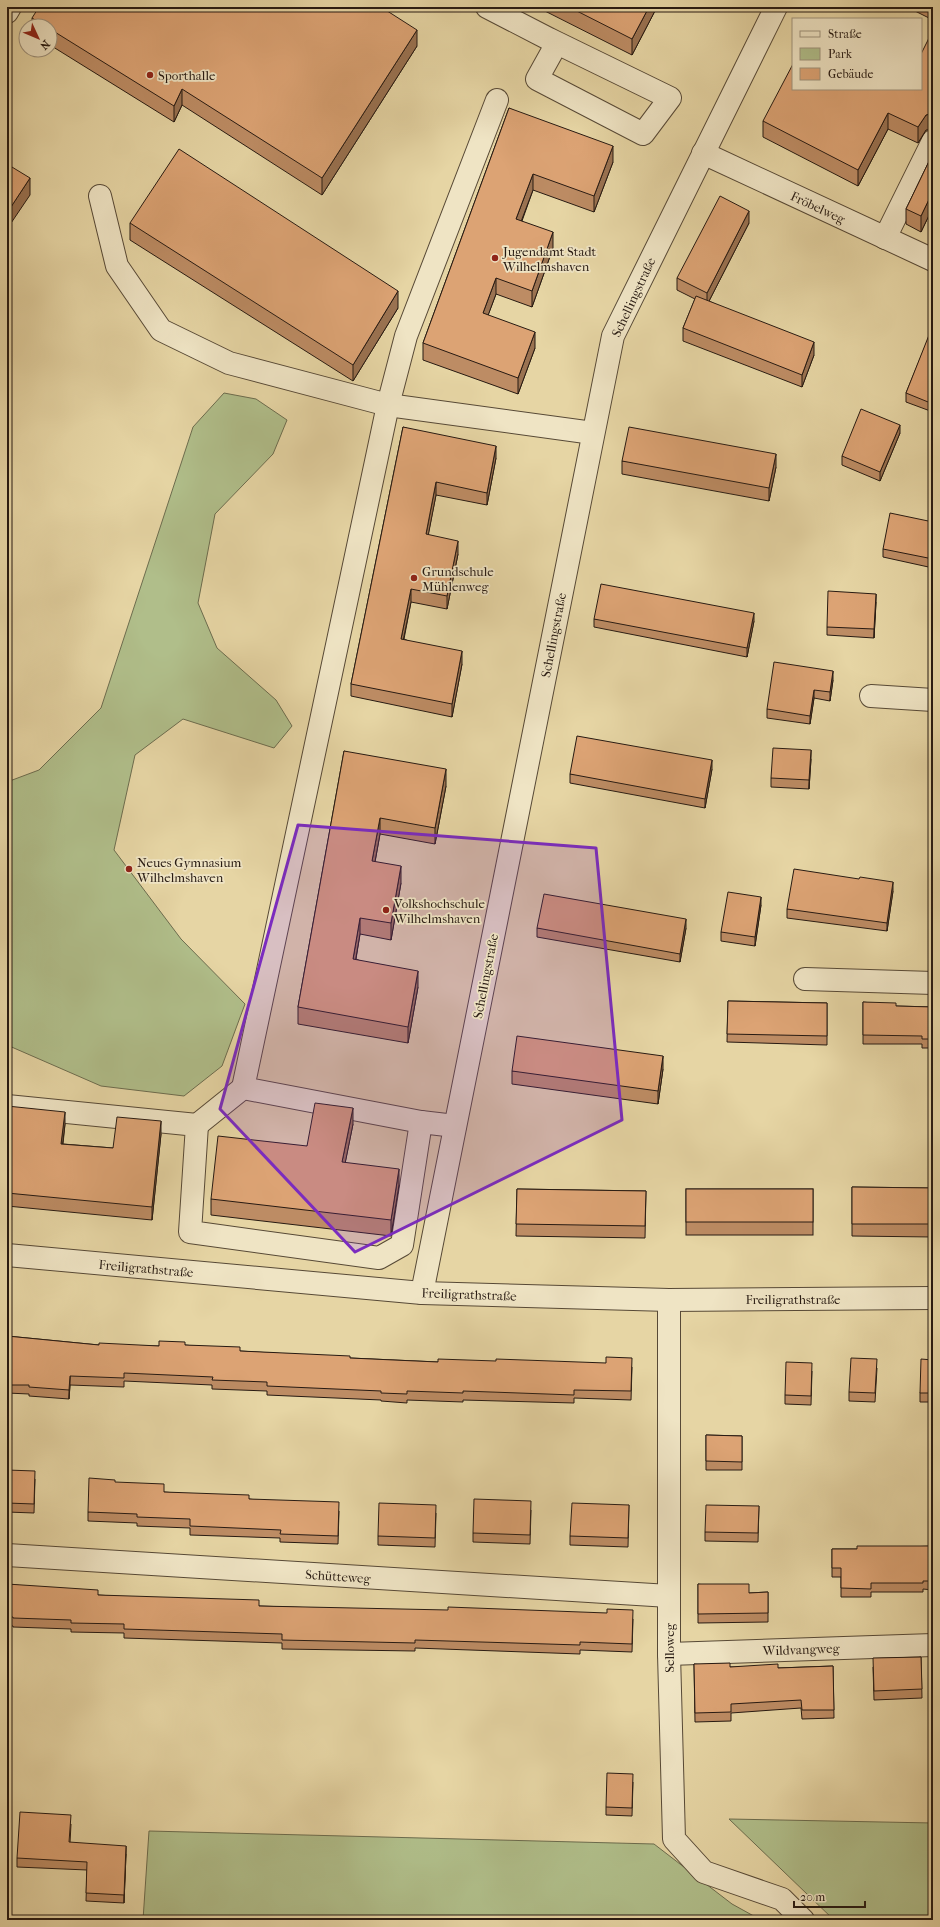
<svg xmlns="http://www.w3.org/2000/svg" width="940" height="1927" viewBox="0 0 940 1927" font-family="'IM FELL French Canon',serif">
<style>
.green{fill:#b0be8a;stroke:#6c6c4e}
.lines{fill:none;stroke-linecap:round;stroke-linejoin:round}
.minor-casing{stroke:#574936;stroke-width:24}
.minor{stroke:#efe4c4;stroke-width:22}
.wall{fill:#bd8c64;stroke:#271a12}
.shaded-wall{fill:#9a7251;stroke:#271a12}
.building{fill:#dca374;stroke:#271a12}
.marked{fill:#7b2cbf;fill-opacity:0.2;stroke:#7b2cbf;stroke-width:3;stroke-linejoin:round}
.poi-dot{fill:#8f2418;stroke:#efe4c4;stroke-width:1.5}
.labels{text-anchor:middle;stroke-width:3.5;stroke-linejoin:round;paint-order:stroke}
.poi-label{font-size:13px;fill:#271a12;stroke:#efe4c4;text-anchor:start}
.street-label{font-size:13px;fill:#271a12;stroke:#efe4c4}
</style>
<rect width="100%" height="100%" fill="#e6d5a4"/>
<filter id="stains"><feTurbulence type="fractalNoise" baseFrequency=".005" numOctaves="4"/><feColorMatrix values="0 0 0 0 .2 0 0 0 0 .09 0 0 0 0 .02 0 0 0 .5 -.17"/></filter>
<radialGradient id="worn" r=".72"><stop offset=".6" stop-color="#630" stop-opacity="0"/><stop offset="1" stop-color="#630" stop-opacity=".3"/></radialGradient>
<!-- green -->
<g class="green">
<polygon points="224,393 256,399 287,420 273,454 215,514 198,603 217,648 276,700 292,726 274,748 183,719 135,755 114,850 181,939 245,1004 222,1066 184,1096 101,1086 7,1045 7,782 39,770 101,708 193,427"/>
<polygon points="729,1819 933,1823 933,1920 834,1920"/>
<polygon points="149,1831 654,1844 732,1904 761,1920 143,1920"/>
</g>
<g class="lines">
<defs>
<g id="minor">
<polyline points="487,7 549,39 557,43 537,79 643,134 670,98 549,39"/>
<polyline points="7,12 10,7"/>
<polyline points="703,153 933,260"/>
<polyline points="100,196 117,266 161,330 229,363 388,405 593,433"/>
<polyline points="885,238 933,141"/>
<polyline points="871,696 933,700"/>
<polyline points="805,979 933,983"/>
<polyline points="7,1106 197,1125 190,1232 379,1258 402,1245 421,1122 455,1126"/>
<polyline points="421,1122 243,1088 388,405 406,336 497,100"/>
<polyline points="197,1125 243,1088"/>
<polyline points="7,1255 422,1293 669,1300 933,1298"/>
<polyline points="422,1293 613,336 776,7"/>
<polyline points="669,1300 669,1654 674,1839 704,1872 782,1899 803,1920"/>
<polyline points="7,1555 669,1596"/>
<polyline points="669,1654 933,1645"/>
</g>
</defs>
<!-- minor casing -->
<use href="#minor" class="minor-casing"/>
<!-- minor -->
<use href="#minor" class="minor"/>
</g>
<!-- wall -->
<g class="wall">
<polygon points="537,7 657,7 632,55"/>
<polygon points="907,7 933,7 933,20"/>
<polygon points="32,18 417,46 322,195 182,105 174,122 50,45 50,26 32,26"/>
<polygon points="933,30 933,129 926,130 918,143 888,129 858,186 763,137 763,121 921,89"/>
<polygon points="509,108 613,162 594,212 533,190 522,221 553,248 532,307 496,294 488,315 535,348 518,394 423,360 423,343"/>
<polygon points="933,153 933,207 921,232 906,224 906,209"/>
<polygon points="130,223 398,308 353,381 130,240"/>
<polygon points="749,223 709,301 814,355 802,387 683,341 683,328 695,299 677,290 677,278"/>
<polygon points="933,319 933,412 906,402 906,393 929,337 929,329"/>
<polygon points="403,427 496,458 487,505 436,495 428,535 458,554 447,609 411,602 404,639 462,664 452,717 351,696 351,684"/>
<polygon points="900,433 880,481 842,465 842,456"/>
<polygon points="622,461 776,467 769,501 622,474"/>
<polygon points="933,522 933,568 883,557 883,549"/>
<polygon points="876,602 874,638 827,635 827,627"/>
<polygon points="594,619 754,621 747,657 594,627"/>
<polygon points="833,680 830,701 814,698 810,724 767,718 767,709"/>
<polygon points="344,751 446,786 435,844 380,834 375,862 401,883 391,940 360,934 356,959 418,987 408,1043 298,1024 298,1007"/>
<polygon points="811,759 809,789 771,787 771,778"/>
<polygon points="712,769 705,808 570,783 570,774"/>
<polygon points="893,891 887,931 787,918 787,909"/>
<polygon points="761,905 755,946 721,941 721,932"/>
<polygon points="537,928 686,928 680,962 537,937"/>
<polygon points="728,1001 827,1003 827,1045 727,1042"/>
<polygon points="863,1002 896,1006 933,1007 933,1048 922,1048 922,1044 863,1044"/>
<polygon points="663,1069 658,1104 512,1084 512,1071"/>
<polygon points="7,1106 65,1124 63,1144 113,1148 161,1134 152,1220 7,1206"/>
<polygon points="353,1124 345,1163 399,1185 391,1236 211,1215 211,1199 307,1146"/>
<polygon points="852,1187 933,1188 933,1237 852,1236"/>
<polygon points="517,1189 646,1191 645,1238 516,1236"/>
<rect x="686" y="1189" width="127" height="46"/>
<polygon points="7,1336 99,1345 159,1346 185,1345 240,1351 350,1358 438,1362 632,1367 631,1400 574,1398 574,1403 463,1400 463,1402 407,1400 407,1403 381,1401 381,1400 267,1395 267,1391 212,1389 212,1385 124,1381 124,1387 70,1385 69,1399 29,1396 29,1394 7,1393"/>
<polygon points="933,1360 933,1402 920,1402 920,1393"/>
<polygon points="877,1368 875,1402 849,1401 849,1392"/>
<polygon points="812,1371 811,1405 785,1404 785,1395"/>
<polygon points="706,1435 742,1436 742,1470 706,1470"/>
<polygon points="7,1470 35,1479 34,1513 7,1512"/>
<polygon points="164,1492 249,1499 339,1511 338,1544 280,1542 280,1538 190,1535 190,1528 137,1526 137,1523 88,1521 88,1512"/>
<polygon points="629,1505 628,1547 570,1545 570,1536"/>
<polygon points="759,1506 758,1542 705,1541 705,1532"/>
<polygon points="531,1510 530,1544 473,1542 473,1533"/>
<polygon points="436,1513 435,1547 378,1545 378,1536"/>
<polygon points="933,1546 933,1590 923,1589 923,1592 871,1592 871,1597 841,1597 841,1577 832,1577 832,1549 857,1549"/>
<polygon points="7,1584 98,1595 259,1606 633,1619 632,1652 580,1650 580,1654 415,1648 415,1651 282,1649 282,1643 124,1638 124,1633 71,1632 71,1629 13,1627 13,1626 7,1625"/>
<polygon points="698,1584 749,1593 768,1592 768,1622 698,1623"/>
<polygon points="921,1657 922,1698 874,1700 873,1667"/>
<polygon points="694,1664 730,1667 778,1668 833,1666 834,1718 802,1719 801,1708 731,1713 731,1721 695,1722"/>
<polygon points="633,1782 632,1816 606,1815 606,1807"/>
<polygon points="71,1824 70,1843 126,1854 124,1903 86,1901 87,1870 17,1867 17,1858"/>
</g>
<!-- shaded-wall -->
<g class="shaded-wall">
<polygon points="649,7 657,7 632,55 632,39"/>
<polygon points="417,30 417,46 322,195 322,178"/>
<polygon points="182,89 182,105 174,122 174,106"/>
<polygon points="888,113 888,129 858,186 858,170"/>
<polygon points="933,113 933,129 926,130 918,143 918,127 926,115"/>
<polygon points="613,146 613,162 594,212 594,196"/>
<polygon points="533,174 533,190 516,235 516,219"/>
<polygon points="30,178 30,195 7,229 7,213"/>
<polygon points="933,191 933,207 921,232 921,216"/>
<polygon points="749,211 749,223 707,305 707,293"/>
<polygon points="553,232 553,248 532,307 532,291"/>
<polygon points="496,278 496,294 483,329 483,313"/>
<polygon points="398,291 398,308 353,381 353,365"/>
<polygon points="535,332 535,348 518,394 518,378"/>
<polygon points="814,342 814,355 802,387 802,375"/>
<polygon points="900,425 900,433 880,481 880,472"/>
<polygon points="496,446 496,458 487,505 487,493"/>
<polygon points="776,454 776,467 769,501 769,488"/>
<polygon points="436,482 436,495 426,547 426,534"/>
<polygon points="458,541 458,554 447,609 447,596"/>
<polygon points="411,589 411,602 401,651 401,639"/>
<polygon points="876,594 876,602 874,638 874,629"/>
<polygon points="754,613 754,621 747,657 747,648"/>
<polygon points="462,651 462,664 452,717 452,704"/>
<polygon points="833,671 833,680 830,701 830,692"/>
<polygon points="814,690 814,698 810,724 810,716"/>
<polygon points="811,750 811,759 809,789 809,780"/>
<polygon points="712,760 712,769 705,808 705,799"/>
<polygon points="446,769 446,786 435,844 435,828"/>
<polygon points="380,818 380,834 372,878 372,861"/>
<polygon points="401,866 401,883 391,940 391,923"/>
<polygon points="893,882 893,891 887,931 887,923"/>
<polygon points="761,897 761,905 755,946 755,937"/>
<polygon points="360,918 360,934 353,975 353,959"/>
<polygon points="686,919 686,928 680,962 680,954"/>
<polygon points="418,971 418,987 408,1043 408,1027"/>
<polygon points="663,1056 663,1069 658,1104 658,1091"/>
<polygon points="353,1108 353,1124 342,1179 342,1162"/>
<polygon points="65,1112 65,1124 61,1156 61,1144"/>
<polygon points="161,1121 161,1134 152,1220 152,1207"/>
<polygon points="399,1169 399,1185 391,1236 391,1220"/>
<polygon points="70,1376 70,1385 69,1399 69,1390"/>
<polygon points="126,1846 126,1854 124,1903 124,1895"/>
</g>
<!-- building -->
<g class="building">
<polygon points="39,7 381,7 417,30 322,178 182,89 174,106 50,29 50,26 45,26 32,18"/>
<polygon points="569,7 649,7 632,39"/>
<polygon points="933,30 933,113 926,115 918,127 888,113 858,170 763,121 793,64 793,89 921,89 921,54"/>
<polygon points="509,108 613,146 594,196 533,174 516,219 553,232 532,291 496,278 483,313 535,332 518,378 423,343"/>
<polygon points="179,149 398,291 353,365 130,223"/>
<polygon points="933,153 933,191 921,216 906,209"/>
<polygon points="7,164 30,178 7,213"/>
<polygon points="720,196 749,211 707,293 677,278"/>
<polygon points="696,296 814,342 802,375 683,328"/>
<polygon points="933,319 933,404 906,393 931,330 929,329"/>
<polygon points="861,409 900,425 880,472 842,456"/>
<polygon points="403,427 496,446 487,493 436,482 426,534 458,541 447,596 411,589 401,639 462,651 452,704 351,684"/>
<polygon points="629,427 776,454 769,488 622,461"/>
<polygon points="890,513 933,522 933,559 883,549"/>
<polygon points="601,584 754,613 747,648 594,619"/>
<polygon points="828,591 876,594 874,629 827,627"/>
<polygon points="774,662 833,671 830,692 814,690 810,716 767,709"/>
<polygon points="577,736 712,760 705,799 570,774"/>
<polygon points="773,748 811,750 809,780 771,778"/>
<polygon points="344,751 446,769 435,828 380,818 372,861 401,866 391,923 360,918 353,959 418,971 408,1027 298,1007"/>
<polygon points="794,869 859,879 860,877 893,882 887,923 787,909"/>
<polygon points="728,892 761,897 755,937 721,932"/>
<polygon points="544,894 686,919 680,954 537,928"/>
<polygon points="728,1001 827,1003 827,1036 727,1034"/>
<polygon points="863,1002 896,1003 896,1006 933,1007 933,1039 922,1039 922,1036 863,1035"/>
<polygon points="517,1036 663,1056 658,1091 512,1071"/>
<polygon points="315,1103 353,1108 342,1162 399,1169 391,1220 211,1199 218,1136 307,1146"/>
<polygon points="7,1106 65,1112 61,1144 113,1148 117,1117 161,1121 152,1207 7,1193"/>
<polygon points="852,1187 933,1188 933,1224 852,1224"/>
<polygon points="517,1189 646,1191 645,1226 516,1224"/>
<rect x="686" y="1189" width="127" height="33"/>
<polygon points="7,1336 99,1345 99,1343 159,1346 159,1341 185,1342 185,1345 240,1347 240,1351 350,1356 350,1358 438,1362 438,1359 496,1361 496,1359 606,1363 606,1357 632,1358 631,1391 574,1390 574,1395 463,1391 463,1393 407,1391 407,1394 381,1393 381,1391 267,1386 267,1382 212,1380 213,1377 124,1373 124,1378 70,1376 69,1390 29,1387 29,1385 7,1385"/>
<polygon points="851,1358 877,1359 875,1393 849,1392"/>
<polygon points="921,1359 933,1360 933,1393 920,1393"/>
<polygon points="786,1362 812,1363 811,1396 785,1395"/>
<polygon points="706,1435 742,1436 742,1462 706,1461"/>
<polygon points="7,1470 35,1471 34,1504 7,1503"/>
<polygon points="89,1478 115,1480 115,1482 164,1484 164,1492 249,1495 249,1499 339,1502 338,1536 280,1534 281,1530 190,1526 190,1519 137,1517 137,1514 88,1512"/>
<polygon points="474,1499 531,1501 530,1535 473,1533"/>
<polygon points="379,1503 436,1505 435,1538 378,1536"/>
<polygon points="572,1503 629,1505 628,1538 570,1536"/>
<polygon points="706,1505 759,1506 758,1533 705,1532"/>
<polygon points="857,1546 933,1546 933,1581 923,1581 923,1583 871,1583 871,1589 841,1588 841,1568 832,1568 832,1549 857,1549"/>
<polygon points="7,1584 98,1590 98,1595 259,1600 259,1606 448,1610 448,1607 607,1613 607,1609 633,1610 632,1644 580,1642 580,1645 415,1640 415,1643 282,1640 282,1634 124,1629 124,1624 71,1623 71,1620 13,1618 13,1617 7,1617"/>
<polygon points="698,1584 749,1584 749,1593 768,1592 768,1613 698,1614"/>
<polygon points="921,1657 922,1689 874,1691 873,1658"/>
<polygon points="730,1663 730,1667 778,1664 778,1668 833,1666 834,1710 802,1710 801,1700 731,1704 731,1712 695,1713 694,1664"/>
<polygon points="607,1773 633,1774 632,1808 606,1807"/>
<polygon points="20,1812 71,1815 69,1842 126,1846 124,1895 86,1893 87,1862 17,1858"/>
</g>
<!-- marked area -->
<path class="marked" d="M298,825l298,23 26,272 -267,132 -135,-143z"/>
<!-- markers -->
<g class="poi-dot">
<circle cx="150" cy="75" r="4"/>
<circle cx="495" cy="258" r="4"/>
<circle cx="414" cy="578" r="4"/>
<circle cx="129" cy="869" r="4"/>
<circle cx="386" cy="910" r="4"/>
</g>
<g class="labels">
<!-- poi labels -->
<g class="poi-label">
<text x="158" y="80">Sporthalle</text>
<text x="503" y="256">Jugendamt Stadt<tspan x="503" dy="15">Wilhelmshaven</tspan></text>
<text x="422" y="576">Grundschule<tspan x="422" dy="15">Mühlenweg</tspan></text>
<text x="137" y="867">Neues Gymnasium<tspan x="137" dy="15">Wilhelmshaven</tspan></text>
<text x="394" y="908">Volkshochschule<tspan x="394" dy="15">Wilhelmshaven</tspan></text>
</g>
<!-- street labels -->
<g class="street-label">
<text transform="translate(818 207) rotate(25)" y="5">Fröbelweg</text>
<text transform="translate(633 297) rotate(-65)" y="5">Schellingstraße</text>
<text transform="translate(553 635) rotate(-79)" y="5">Schellingstraße</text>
<text transform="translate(485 976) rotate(-79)" y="5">Schellingstraße</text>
<text transform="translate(146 1268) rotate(5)" y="5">Freiligrathstraße</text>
<text transform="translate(469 1294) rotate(2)" y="5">Freiligrathstraße</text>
<text x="793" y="1304">Freiligrathstraße</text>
<text transform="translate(338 1576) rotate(4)" y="5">Schütteweg</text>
<text transform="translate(669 1648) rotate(-90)" y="5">Selloweg</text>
<text transform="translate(801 1649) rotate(-2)" y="5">Wildvangweg</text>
</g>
</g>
<!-- margin -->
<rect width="940" height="1927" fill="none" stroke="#e6d5a4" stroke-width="24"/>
<rect x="8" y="8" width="924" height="1911" fill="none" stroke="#271a12" stroke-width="2"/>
<rect x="12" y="12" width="916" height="1903" fill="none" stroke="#271a12"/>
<!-- legend -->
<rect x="792" y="18" width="130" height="72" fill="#efe4c4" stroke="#9f937d"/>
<rect x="800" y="31" width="20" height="6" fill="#efe4c4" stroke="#9f937d"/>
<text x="828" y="38" font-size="12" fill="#271a12">Straße</text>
<rect x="800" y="48" width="20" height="12" fill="#b0be8a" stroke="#9f937d"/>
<text x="828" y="58" font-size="12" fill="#271a12">Park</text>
<rect x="800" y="68" width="20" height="12" fill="#dca374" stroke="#9f937d"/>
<text x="828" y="78" font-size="12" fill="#271a12">Gebäude</text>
<!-- north arrow -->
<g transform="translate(38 38) rotate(134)"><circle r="19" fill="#efe4c4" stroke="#9f937d"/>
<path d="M0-3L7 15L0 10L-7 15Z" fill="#8f2418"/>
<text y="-6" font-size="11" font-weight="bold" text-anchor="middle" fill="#271a12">N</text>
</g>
<!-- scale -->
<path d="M794 1901v6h71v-6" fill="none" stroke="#271a12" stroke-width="2"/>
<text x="800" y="1901" font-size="12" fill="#271a12" stroke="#efe4c4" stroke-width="3" paint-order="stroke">20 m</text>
<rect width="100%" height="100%" filter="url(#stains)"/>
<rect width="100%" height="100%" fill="url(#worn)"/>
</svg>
